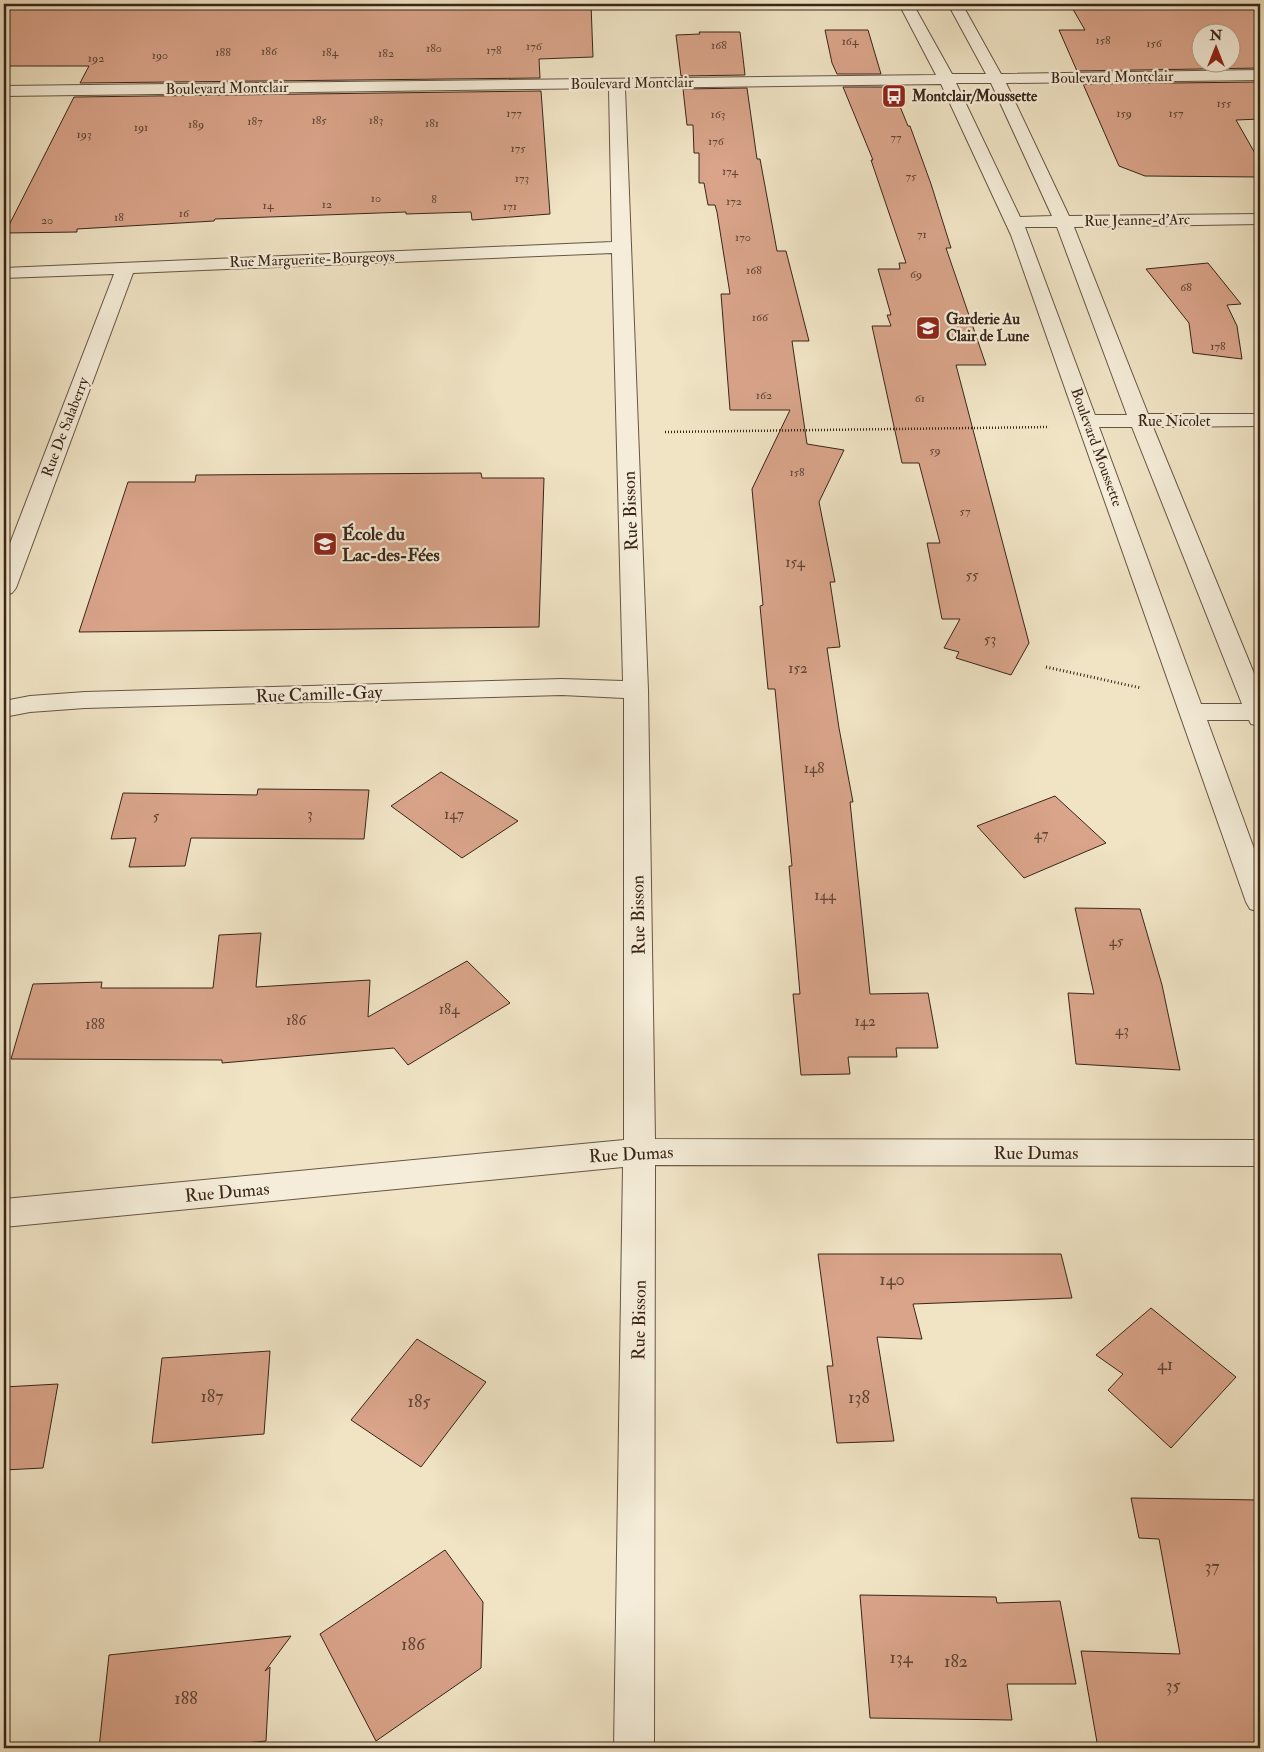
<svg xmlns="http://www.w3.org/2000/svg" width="1264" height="1752" viewBox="0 0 1264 1752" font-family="'IM FELL Double Pica',serif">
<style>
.building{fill:#d9a48a;stroke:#392519;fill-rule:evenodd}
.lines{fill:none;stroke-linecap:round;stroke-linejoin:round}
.minor-casing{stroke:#675544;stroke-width:2}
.path-far1{stroke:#392519;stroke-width:2.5;stroke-dasharray:1 2;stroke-linecap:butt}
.path{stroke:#392519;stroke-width:3;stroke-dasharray:1 2.5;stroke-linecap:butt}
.minor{fill:#f5edd9;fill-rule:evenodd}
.labels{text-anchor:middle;stroke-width:4.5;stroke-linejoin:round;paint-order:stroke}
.far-number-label{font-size:12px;fill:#614535}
.far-street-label{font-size:15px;fill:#392519;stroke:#f5edd9}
.far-poi-label{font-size:15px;font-weight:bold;fill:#392519;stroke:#f5edd9;text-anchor:start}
.number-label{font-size:15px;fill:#614535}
.street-label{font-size:18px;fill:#392519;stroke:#f5edd9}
.poi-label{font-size:18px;font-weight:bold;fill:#392519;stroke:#f5edd9;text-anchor:start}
.near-number-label{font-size:18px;fill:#614535}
</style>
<rect width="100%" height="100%" fill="#f0e4c5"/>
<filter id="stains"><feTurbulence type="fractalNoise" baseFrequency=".004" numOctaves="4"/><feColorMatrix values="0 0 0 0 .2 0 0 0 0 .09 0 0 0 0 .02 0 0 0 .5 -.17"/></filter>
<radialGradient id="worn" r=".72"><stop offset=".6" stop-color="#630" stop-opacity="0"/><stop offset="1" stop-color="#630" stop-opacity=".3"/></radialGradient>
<!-- building -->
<g class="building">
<polygon points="4,4 591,4 593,57 539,59 540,78 80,83 89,66 4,66"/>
<path d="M1156,4h104v64l-183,3 -18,-41h26l-14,-24zM1202,32h30v30h-30z"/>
<polygon points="825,30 868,30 881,74 837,74 832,63"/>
<polygon points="699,32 740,32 745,75 681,76 676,35 700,34"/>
<polygon points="1260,82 1260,119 1236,120 1260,162 1260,177 1145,176 1119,166 1083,84"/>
<polygon points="843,87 884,87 889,104 899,104 908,126 910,126 931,184 951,248 946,248 986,365 956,365 1029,643 1011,675 956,658 959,652 944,648 960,619 942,619 927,543 940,543 919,463 902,463 872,326 891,326 887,315 891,315 878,269 900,269 899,263 906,263 871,160 873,160"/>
<polygon points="747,88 757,159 760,159 777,251 786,251 809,341 792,341 807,444 844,450 819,502 835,582 830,582 840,647 827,648 839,728 853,802 850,802 870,994 928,993 938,1048 896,1048 897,1057 848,1057 850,1074 801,1075 793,994 800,994 789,866 792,866 775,689 768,689 760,606 763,605 752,489 790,410 730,410 721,294 730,294 717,212 715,205 708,205 704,183 699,183 699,153 694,153 693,125 687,125 683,89"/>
<polygon points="541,91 550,214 472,220 471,212 406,214 406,212 215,219 214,221 77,229 77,232 5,233 74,97"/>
<polygon points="1208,263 1241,304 1227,305 1237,326 1242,359 1193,353 1189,323 1146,269"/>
<polygon points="481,473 482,478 544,478 539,627 79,632 128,482 195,482 196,475"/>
<polygon points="441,772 518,821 462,858 391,806"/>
<polygon points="258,789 369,790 364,839 191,838 185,866 129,867 136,838 111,839 123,793 257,795"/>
<polygon points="1055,796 1106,843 1024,878 977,826"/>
<polygon points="1075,908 1140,909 1162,985 1180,1070 1076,1064 1068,993 1094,994"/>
<polygon points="261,933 256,987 370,980 368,1017 467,961 510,1003 408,1065 394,1048 222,1063 222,1060 11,1059 33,984 102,982 101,988 213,988 219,935"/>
<polygon points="818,1254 1061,1254 1072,1298 913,1304 922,1339 877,1337 894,1441 837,1443 827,1366 833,1366"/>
<polygon points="1151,1308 1236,1377 1171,1448 1108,1390 1123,1374 1096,1355"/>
<polygon points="417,1339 486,1382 421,1467 351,1420"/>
<polygon points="270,1351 264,1434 152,1443 162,1358"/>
<polygon points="58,1384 43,1468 4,1470 4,1387"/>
<polygon points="1131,1498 1260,1500 1260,1748 1098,1748 1081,1651 1180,1654 1159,1539 1139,1538"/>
<polygon points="445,1550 483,1602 481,1668 376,1741 320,1634"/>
<polygon points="860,1595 996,1597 997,1603 1060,1601 1076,1684 1007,1684 1012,1720 870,1718"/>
<polygon points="291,1636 265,1671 270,1667 266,1741 193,1748 99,1748 109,1655"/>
</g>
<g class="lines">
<defs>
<path id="minor" d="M899,4h14l39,70h34l-38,-70h14l39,70 259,-4v10l-254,3 63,133 191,-2v10l-186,3 74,187h112v12l-107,1 107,261v38l-9,-2 -2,-4h-42l53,145v47l-10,-3 -4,-7 -235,-667 -70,-151 -316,4 23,602 7,449 605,1v26l-605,-1 -1,583h-40l9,-581 -619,60v-28l620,-59v-442l-62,-3 -477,13 -55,4 -26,5v-16l26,-5 55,-4 477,-13 61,2 -11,-428 -479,20 -117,315 -4,5 -8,2v-36l110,-285 -110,4v-10l608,-26 -3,-154 -605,8v-10l932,-11zM956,83h35l61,133 -32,1zM1025,227h32l70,188h-32zM1099,427h33l110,277h-41z"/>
</defs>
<!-- minor casing -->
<use href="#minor" class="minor-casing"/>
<!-- path-far1 -->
<polyline class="path-far1" points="665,432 1049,427"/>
<!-- path -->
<polyline class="path" points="1046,667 1141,688"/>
<!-- minor -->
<use href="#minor" class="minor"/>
</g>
<!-- icons -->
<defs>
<symbol id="bus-square" viewBox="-11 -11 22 22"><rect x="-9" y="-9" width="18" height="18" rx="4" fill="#8f2418" stroke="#f5edd9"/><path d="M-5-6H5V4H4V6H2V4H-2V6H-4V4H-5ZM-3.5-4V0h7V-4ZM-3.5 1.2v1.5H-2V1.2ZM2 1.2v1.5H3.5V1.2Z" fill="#fff"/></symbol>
<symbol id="school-square" viewBox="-11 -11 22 22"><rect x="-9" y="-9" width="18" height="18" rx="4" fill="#8f2418" stroke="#f5edd9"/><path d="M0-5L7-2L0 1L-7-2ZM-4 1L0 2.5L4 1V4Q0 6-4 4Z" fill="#fff"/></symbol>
</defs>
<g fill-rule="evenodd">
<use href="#bus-square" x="880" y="82" width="28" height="28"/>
<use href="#school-square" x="914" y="314" width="28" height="28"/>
<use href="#school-square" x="311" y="530" width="28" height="28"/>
</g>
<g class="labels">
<!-- far-number labels -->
<g class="far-number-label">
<text x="1103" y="44">158</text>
<text x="850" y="45">164</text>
<text x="1154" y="47">156</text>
<text x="719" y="49">168</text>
<text x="534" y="50">176</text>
<text x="434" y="52">180</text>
<text x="494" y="54">178</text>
<text x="269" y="55">186</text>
<text x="223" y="56">188</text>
<text x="330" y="56">184</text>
<text x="386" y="57">182</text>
<text x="160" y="59">190</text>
<text x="96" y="62">192</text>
<text x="1224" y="107">155</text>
<text x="514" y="117">177</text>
<text x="1124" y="117">159</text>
<text x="1176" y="117">157</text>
<text x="718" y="118">163</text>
<text x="319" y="124">185</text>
<text x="376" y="124">183</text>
<text x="255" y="125">187</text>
<text x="432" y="127">181</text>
<text x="196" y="128">189</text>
<text x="141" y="131">191</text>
<text x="84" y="138">193</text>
<text x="896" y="141">77</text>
<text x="716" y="145">176</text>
<text x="518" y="152">175</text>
<text x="730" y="175">174</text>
<text x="911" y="180">75</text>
<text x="522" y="182">173</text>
<text x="376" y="202">10</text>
<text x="434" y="203">8</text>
<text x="734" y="205">172</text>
<text x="327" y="208">12</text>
<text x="268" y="209">14</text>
<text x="510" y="210">171</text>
<text x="184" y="217">16</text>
<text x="119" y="221">18</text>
<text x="47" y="224">20</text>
<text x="922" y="238">71</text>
<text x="743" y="241">170</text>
<text x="754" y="274">168</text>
<text x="916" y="278">69</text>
<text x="1186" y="291">68</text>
<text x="760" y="321">166</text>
<text x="1218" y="350">178</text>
<text x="764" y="399">162</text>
<text x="920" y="402">61</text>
<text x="935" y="454">59</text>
<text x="797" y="476">158</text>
<text x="965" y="515">57</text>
</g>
<!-- far-street labels -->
<g class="far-street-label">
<text transform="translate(1112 77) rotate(-1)" y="5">Boulevard Montclair</text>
<text transform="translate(632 83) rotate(-1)" y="5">Boulevard Montclair</text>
<text transform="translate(227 88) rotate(-1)" y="5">Boulevard Montclair</text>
<text transform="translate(1137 220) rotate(-1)" y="5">Rue Jeanne-d'Arc</text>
<text transform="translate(312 259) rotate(-2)" y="5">Rue Marguerite-Bourgeoys</text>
<text x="1174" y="426">Rue Nicolet</text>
<text transform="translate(65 427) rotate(-69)" y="5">Rue De Salaberry</text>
<text transform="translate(1097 447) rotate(70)" y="5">Boulevard Moussette</text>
</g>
<!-- far-poi labels -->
<g class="far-poi-label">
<text x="912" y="101">Montclair/Moussette</text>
<text x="946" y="324">Garderie Au<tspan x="946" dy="17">Clair de Lune</tspan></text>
</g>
<!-- number labels -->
<g class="number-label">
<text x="795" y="567">154</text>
<text x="972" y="580">55</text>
<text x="990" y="644">53</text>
<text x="798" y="673">152</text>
<text x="814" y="773">148</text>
<text x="310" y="819">3</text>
<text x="454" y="819">147</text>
<text x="156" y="821">5</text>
<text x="1041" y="839">47</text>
<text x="825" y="900">144</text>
<text x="1116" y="946">45</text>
<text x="449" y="1014">184</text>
<text x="296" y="1025">186</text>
<text x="865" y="1026">142</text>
<text x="95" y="1029">188</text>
<text x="1122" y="1035">43</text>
</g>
<!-- street labels -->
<g class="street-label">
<text transform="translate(630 511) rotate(-92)" y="6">Rue Bisson</text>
<text transform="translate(319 694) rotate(-2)" y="6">Rue Camille-Gay</text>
<text transform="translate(638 915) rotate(-91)" y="6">Rue Bisson</text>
<text x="1036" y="1159">Rue Dumas</text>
<text transform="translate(631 1154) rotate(-3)" y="6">Rue Dumas</text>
<text transform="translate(227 1192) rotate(-5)" y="6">Rue Dumas</text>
<text transform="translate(639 1320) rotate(-89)" y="6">Rue Bisson</text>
</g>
<!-- poi labels -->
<g class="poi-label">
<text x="342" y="540">École du<tspan x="342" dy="21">Lac-des-Fées</tspan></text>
</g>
<!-- near-number labels -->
<g class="near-number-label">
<text x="892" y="1285">140</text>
<text x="1165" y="1370">41</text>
<text x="212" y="1402">187</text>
<text x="859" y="1403">138</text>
<text x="419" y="1407">185</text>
<text x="1212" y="1572">37</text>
<text x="413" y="1650">186</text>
<text x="901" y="1663">134</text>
<text x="956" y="1667">182</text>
<text x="1173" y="1691">35</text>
<text x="186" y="1704">188</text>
</g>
</g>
<!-- margin -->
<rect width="1264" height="1752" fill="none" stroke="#f0e4c5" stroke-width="20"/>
<rect x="5" y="5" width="1254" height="1742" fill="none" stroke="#392519" stroke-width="2.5"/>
<rect x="10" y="10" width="1244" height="1732" fill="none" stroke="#392519"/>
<!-- north arrow -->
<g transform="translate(1216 48)"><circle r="24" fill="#f5edd9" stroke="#aa9d8c"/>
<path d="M0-4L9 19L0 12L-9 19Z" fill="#8f2418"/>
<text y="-8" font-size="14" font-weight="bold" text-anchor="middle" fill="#392519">N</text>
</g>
<rect width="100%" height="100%" filter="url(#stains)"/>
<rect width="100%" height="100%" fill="url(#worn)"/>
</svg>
